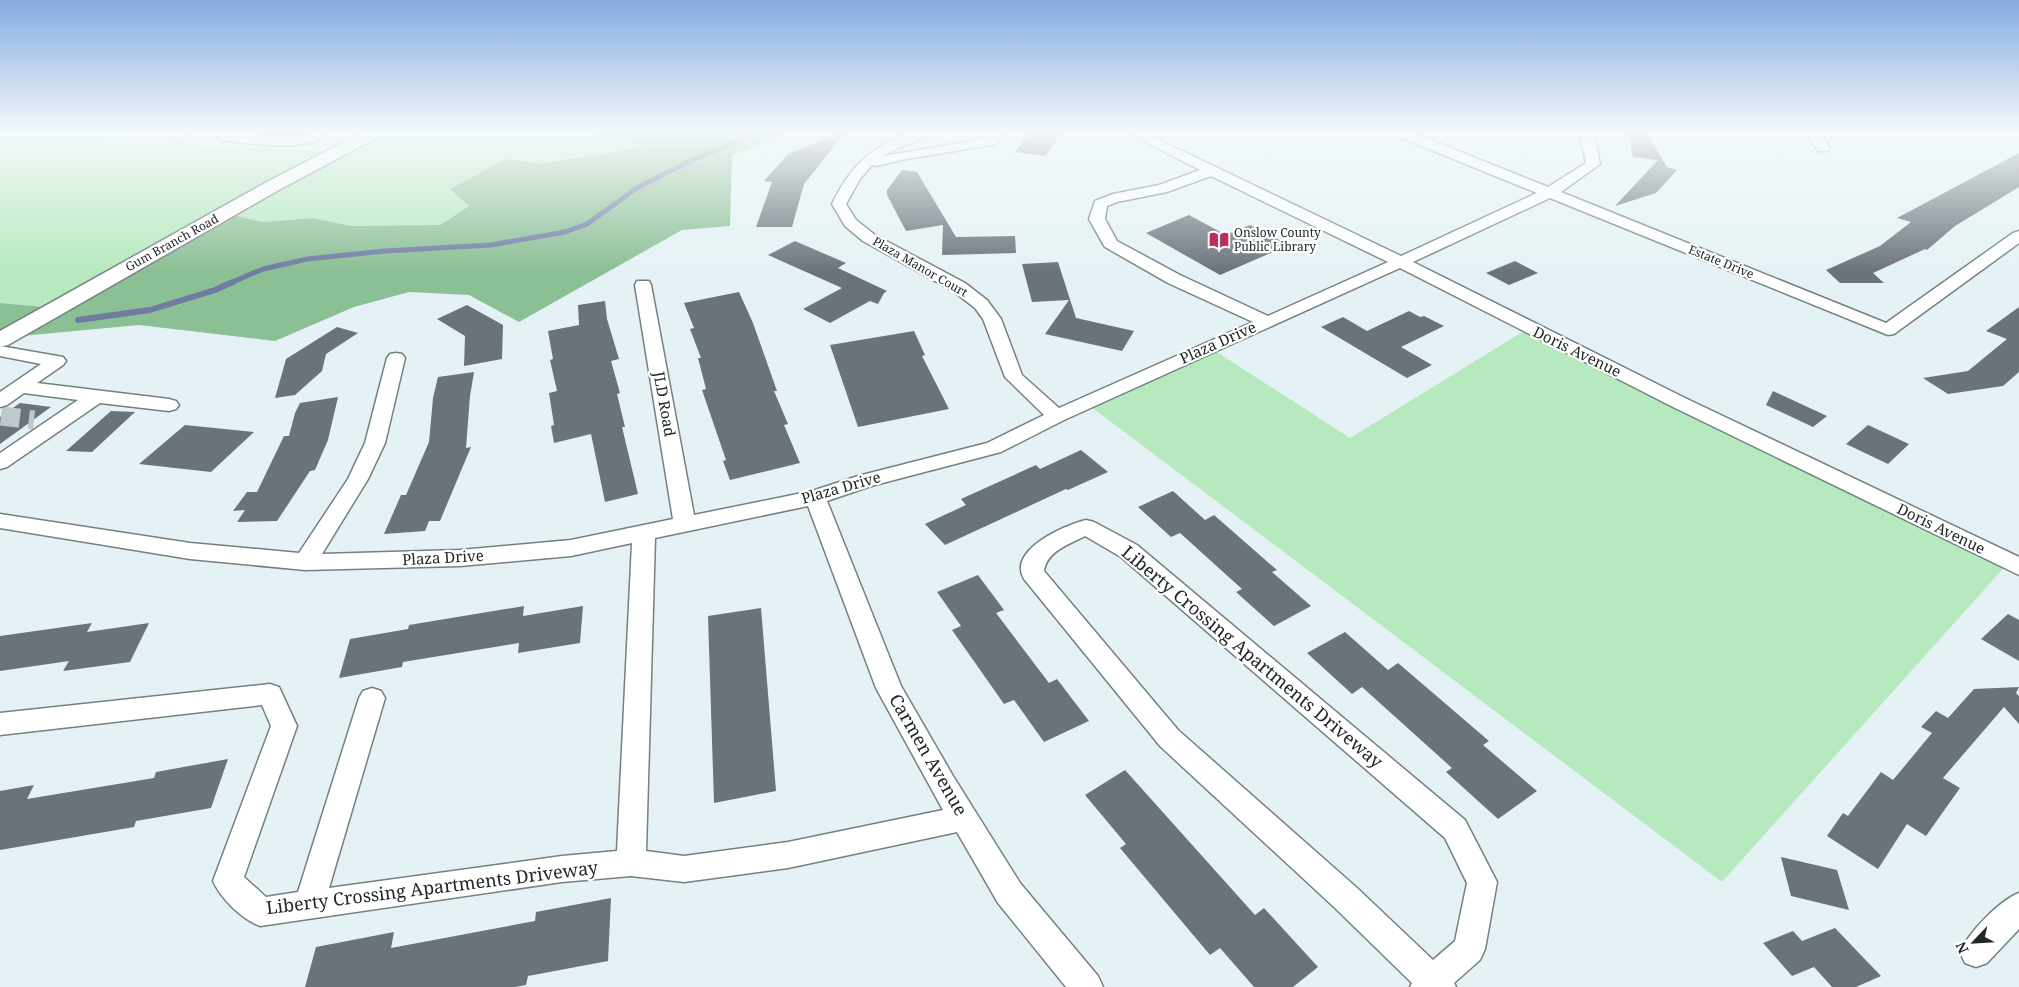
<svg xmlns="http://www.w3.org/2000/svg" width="2019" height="987" viewBox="0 0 2019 987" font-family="'Noto Serif',serif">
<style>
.green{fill:#b6e9be}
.forest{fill:#8bbf94}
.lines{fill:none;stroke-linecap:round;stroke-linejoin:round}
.stream-far1{stroke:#707ba2;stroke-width:5}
.stream{stroke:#707ba2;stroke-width:6}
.building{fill:#6b737a}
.minor-tunnel{stroke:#bec9cc;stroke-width:19;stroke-dasharray:19 9;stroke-linecap:butt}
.minor-casing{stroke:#748082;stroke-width:3}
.major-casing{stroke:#748082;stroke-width:3}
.minor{fill:#fff;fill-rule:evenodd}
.major{fill:#fff;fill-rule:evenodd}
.labels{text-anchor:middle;stroke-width:4.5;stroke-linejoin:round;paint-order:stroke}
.far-poi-label{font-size:12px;fill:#222728;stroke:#fff;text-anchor:start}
.far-street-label{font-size:12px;fill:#222728;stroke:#fff}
.street-label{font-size:15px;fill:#222728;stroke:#fff}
.near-street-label{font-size:18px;fill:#222728;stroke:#fff}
</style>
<rect width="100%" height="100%" fill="#e5f2f5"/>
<!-- green -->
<g class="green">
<polygon points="0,134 339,152 372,134 589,134 646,147 539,164 506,159 450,189 470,205 440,225 351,226 313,218 262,222 225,213 55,308 0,303"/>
<polygon points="1529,328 2009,562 1722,882 1086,403 1209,347 1350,438"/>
</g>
<!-- forest -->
<g class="forest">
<polygon points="589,134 787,134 732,155 730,226 682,230 519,322 469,295 409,292 354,307 275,341 139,325 11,337 225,213 262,222 313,218 351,226 440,225 469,206 450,189 506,159 539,164 645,147"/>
<polygon points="0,303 55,308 0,340"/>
</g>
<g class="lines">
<!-- stream-far1 -->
<polyline class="stream-far1" points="230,283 263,269 307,259 385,251 491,245 565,232 587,224 637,188 688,162 754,134"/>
<!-- stream -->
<polyline class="stream" points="78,320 150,310 215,290 233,282"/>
</g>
<!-- building -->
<g class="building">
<polygon points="836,134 844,134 804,184 792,227 756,227 772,182 764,181 788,154"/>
<polygon points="1028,134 1061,134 1045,156 1015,152"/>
<polygon points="1628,134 1648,134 1667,167 1677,170 1656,193 1615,206 1658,160 1633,157"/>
<polygon points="2019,153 2019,187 1955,226 1927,250 1925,249 1873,273 1884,283 1840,283 1826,270 1880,246 1911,222 1897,218"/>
<polygon points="902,170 917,172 956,237 1015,236 1016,253 942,255 943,225 906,231 887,195 887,190"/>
<polygon points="1189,215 1226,235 1250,225 1289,245 1220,275 1146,233"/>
<polygon points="795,241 846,263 838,268 887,291 884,293 878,304 870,301 830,323 803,309 842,288 768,255"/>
<polygon points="1515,261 1538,273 1509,285 1486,273"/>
<polygon points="1058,262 1076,318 1134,331 1122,351 1045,334 1069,300 1032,302 1022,264"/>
<polygon points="739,292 753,323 777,391 774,391 788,424 784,425 800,463 730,480 723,461 726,460 702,390 706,389 698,358 701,358 690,329 694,328 684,303"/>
<polygon points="605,301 607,319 619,359 611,361 620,393 617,394 625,427 622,427 638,494 605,502 591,434 554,443 551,426 554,425 549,393 557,391 550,360 553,359 548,331 579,325 578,305"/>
<polygon points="467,305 503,325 502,359 464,366 465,336 437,319"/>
<polygon points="2019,307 2019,372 2003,386 1948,394 1923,378 1968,371 2007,339 1986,331"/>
<polygon points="1409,311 1420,317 1424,316 1444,326 1401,347 1432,365 1407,378 1321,327 1343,317 1367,331"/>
<polygon points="337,327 358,333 326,354 322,371 295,395 275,398 286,359"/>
<polygon points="914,331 925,355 922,356 949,409 858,427 830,345"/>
<polygon points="474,372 470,396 466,448 471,447 440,521 429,521 425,531 384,534 401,495 406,495 429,442 433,398 438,377"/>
<polygon points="1773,391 1827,416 1813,427 1766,405"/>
<polygon points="338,397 328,440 315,470 310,471 277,521 237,522 245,510 233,511 247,492 257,492 284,436 289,436 295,413 300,403"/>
<polygon points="20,403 51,407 0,444 0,417"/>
<polygon points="111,411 135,412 92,452 66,451"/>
<polygon points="185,425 254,432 211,472 139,464"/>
<polygon points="1868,425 1909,444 1888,464 1846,444"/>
<polygon points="1081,450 1108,472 1068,490 1066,489 945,545 925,524 966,505 961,499 1036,465 1040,469"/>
<polygon points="1173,491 1205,520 1214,515 1277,570 1272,572 1311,606 1274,626 1236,592 1242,589 1180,533 1171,537 1138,507"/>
<polygon points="978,575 1004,610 996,613 1049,683 1057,679 1089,721 1044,742 1014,700 1004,704 952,630 961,626 937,592"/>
<polygon points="524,606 523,616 583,606 580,643 518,653 519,643 403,662 402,667 339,678 350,639 408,629 409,625"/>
<polygon points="761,608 776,791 714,803 708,616"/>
<polygon points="2008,614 2019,620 2019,661 1981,639"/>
<polygon points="92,623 87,632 149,623 130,662 63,671 69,661 0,671 0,636"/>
<polygon points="1345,632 1388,670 1398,663 1489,741 1483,745 1537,791 1498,819 1446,772 1452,768 1362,687 1352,694 1307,653"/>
<polygon points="2019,687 2016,693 2019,696 2019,724 2004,707 1943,778 1960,788 1926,836 1907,824 1878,869 1827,836 1843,813 1848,816 1881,772 1893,780 1932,733 1921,727 1936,711 1948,718 1974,689"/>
<polygon points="228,759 211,808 136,821 134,827 0,850 0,791 34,785 27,799 154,778 156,772"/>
<polygon points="1125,770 1255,915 1264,908 1318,967 1293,987 1254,987 1220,948 1210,955 1120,848 1126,844 1085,795"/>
<polygon points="1781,857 1837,870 1849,910 1791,896"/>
<polygon points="611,898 608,961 528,976 526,985 515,987 305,987 316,947 394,932 391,948 535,921 536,912"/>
<polygon points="1835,928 1881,976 1856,987 1832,987 1814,967 1792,976 1763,943 1793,931 1802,941"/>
</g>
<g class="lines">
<!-- minor-tunnel -->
<polyline class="minor-tunnel" points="1,416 34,420"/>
<defs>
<g id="minor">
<polygon points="174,134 190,134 179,141 174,140 172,137"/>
<path d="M220,134l68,2 38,-2c-16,19 -78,9 -101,7l-5,-1 -2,-3z"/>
<path d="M908,134h20l-1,3 -29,11 -15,8 95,-16 8,-2 4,-4h13l-7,10 -5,1 -90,15 -24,6 -5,-1 -12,14 -14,25 10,16 19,15 90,48 22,17 14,19 21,56 37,33 194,-86 -85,-39 -63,-36 -2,-3 -14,-25 6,-18 18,-7 46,-9 41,-15 -70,-36h17l254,122 136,-63 -138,-56 -1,-3h18l132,53 38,-24 -6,-29h14l6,30 -39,28 325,131 127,-90 6,-2v12l-125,91 -6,1 -338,-137 -137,64 272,136 334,159v18l-348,-169 -271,-138 -336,152 -63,32 -130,34 -44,15 74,185 52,90 67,107 78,93 5,11h-37l-68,-84 -41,-71 -169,36 -104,14 -53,-6 -69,6 -302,44c-18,-7 -39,-27 -47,-45l58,-155 -9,-21 -262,30v-22l270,-29 9,3 18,39 -53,151 22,20 32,-5 61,-194 4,-7 9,-3 9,3 4,7 -56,190 233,-32 55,-5 15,-308 -61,13 -111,10 -155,4 -115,-11 -190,-31v-14l190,29 109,10 49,-74 17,-36 22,-85 3,-4 6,-1 6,1 3,4 -20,85 -17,36 -46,75 138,-4 111,-10 102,-21 -38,-234 2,-4h12l2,4 43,230 118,-24 46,-15 129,-33 57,-28 -39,-38 -22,-58 -8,-11 -22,-17 -90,-50 -18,-15 -13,-22c18,-37 37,-56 76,-70zM1211,176l177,86 -120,54 -88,-41 -63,-34 -12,-22 2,-13 10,-4 50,-10zM808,506l68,182 67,122 -155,32 -104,14 -38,-5 9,-313z"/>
<polygon points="1807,134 1821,134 1830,148 1828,151 1818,151"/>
<polygon points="0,346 63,357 66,361 63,365 37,383 169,399 176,401 179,405 176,409 169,411 100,403 7,467 0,469 0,453 78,400 24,393 7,405 0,407 0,392 41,364 0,356"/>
<path d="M1086,520l8,2 43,23 328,275 32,62 -12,67 -5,11 -26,23 2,4h-46l2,-4 -78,-76 -174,-161 -136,-167c-17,-29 41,-54 62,-59zM1085,536l36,21 324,281 22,45 -12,58 -22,19 -77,-73 -178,-157 -134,-159c3,-20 24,-26 41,-35z"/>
<path d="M2019,893v36l-32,34 -11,4 -11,-4 -5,-11c8,-19 40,-52 59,-59z"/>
</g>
<polygon id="major" points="359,134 380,134 378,137 277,191 8,345 0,347 0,331 265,183"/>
</defs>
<!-- minor casing -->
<use href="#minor" class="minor-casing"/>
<!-- major casing -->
<use href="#major" class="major-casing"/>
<!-- minor -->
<use href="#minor" class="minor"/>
<!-- major -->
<use href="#major" class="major"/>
</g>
<!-- sky -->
<linearGradient id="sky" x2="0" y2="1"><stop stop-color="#85ace1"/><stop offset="0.49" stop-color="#f3f9fa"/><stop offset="1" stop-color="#f3f9fa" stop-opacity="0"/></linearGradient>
<rect width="2019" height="272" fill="url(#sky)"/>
<!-- icons -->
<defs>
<symbol id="library-bare" viewBox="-9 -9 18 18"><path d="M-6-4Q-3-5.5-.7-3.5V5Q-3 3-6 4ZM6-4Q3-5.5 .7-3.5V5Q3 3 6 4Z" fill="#bc2d59" stroke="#fff" stroke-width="2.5" paint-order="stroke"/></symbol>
</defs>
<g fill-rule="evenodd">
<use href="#library-bare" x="1205" y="226" width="28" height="28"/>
</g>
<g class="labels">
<!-- far-poi labels -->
<g class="far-poi-label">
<text x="1234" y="237">Onslow County<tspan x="1234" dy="14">Public Library</tspan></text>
</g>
<!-- far-street labels -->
<g class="far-street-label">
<text transform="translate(172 243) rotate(-29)" y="4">Gum Branch Road</text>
<text transform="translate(1721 262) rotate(22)" y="4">Estate Drive</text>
<text transform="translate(920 267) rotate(30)" y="4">Plaza Manor Court</text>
</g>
<!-- street labels -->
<g class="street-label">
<text transform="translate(1218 343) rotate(-24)" y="5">Plaza Drive</text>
<text transform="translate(1577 352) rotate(26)" y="5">Doris Avenue</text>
<text transform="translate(664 404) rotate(80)" y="5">JLD Road</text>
<text transform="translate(841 488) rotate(-16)" y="5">Plaza Drive</text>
<text transform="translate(1941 529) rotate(26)" y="5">Doris Avenue</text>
<text transform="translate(443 558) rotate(-3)" y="5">Plaza Drive</text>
</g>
<!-- near-street labels -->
<g class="near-street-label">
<text transform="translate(1252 657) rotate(40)" y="6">Liberty Crossing Apartments Driveway</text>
<text transform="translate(928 755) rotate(60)" y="6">Carmen Avenue</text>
<text transform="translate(432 888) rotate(-7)" y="6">Liberty Crossing Apartments Driveway</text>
</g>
</g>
<!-- north arrow -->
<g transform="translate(1974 942) rotate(245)" stroke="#ffffff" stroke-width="4" paint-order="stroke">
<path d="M0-4L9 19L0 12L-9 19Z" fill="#222728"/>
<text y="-8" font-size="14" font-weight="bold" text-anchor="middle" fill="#222728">N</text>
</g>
</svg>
